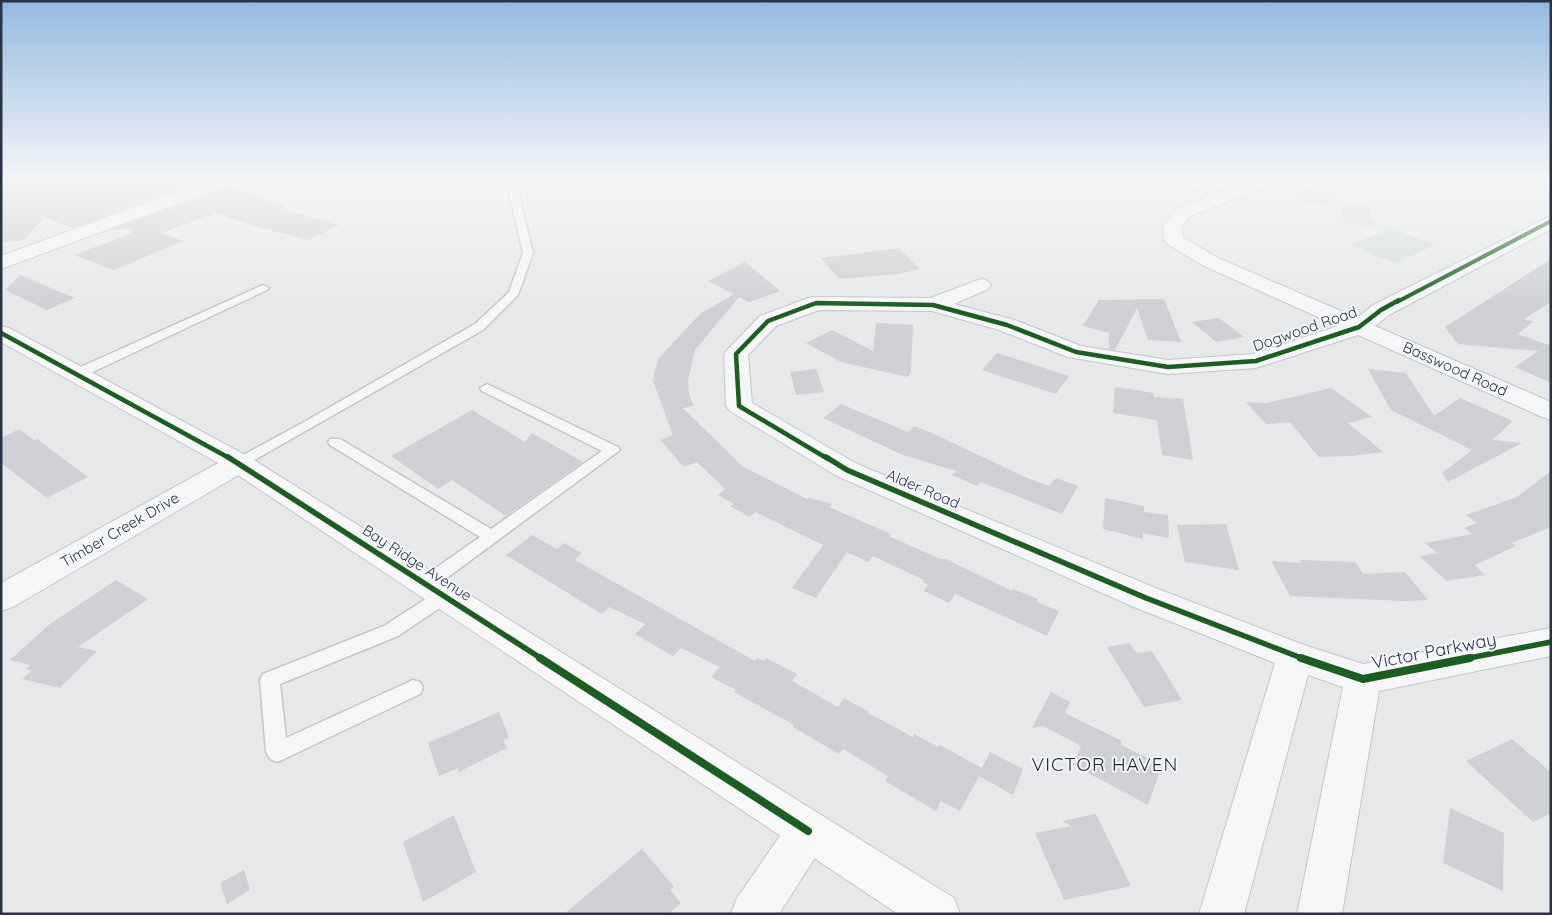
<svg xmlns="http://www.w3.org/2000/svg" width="1552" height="915" viewBox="0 0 1552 915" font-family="Quicksand,sans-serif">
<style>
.green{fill:#d6ded6}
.building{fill:#ced0d3}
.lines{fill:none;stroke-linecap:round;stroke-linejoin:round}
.lane-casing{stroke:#c4c6c8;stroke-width:3}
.street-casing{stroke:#c4c6c8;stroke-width:2}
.secondary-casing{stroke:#c4c6c8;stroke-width:2}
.lane{fill:#f5f6f7;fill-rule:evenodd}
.street{fill:#f5f6f7;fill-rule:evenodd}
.secondary{fill:#f8f8f8;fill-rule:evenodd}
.cycleway-far3-casing{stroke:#f4f6f9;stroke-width:5.5}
.cycleway-far2-casing{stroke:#f4f6f9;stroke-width:7}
.cycleway-far1-casing{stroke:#f4f6f9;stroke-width:9}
.cycleway-casing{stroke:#f4f6f9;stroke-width:11}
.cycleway-far3{stroke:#1b5e20;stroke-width:4}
.cycleway-far2{stroke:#1b5e20;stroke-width:4.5}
.cycleway-far1{stroke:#1b5e20;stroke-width:5.5}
.cycleway{stroke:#1b5e20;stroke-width:8}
.labels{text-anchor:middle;stroke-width:4;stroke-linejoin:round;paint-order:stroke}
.street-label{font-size:15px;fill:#2b3445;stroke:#f4f6f9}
.near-street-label{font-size:18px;fill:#2b3445;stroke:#f4f6f9}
.near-neighbourhood-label{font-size:19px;letter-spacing:1px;fill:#1d2536;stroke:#f4f6f9}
</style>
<rect width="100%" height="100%" fill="#e6e8ea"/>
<!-- green -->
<g class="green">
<polygon points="1300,189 1329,193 1333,206 1303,202"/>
<polygon points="1339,202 1368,206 1375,227 1344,223"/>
<polygon points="1390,228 1436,245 1394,263 1352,245"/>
</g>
<!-- building -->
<g class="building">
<polygon points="1,178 173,178 174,181 193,183 72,228 44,217 24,240 1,242"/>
<polygon points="230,186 286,206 279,209 340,225 308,240 254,226 217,213 161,233 183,241 114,270 74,255 132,233 131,228 111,230"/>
<polygon points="899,248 920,269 898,274 839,279 821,258"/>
<polygon points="1551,259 1551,302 1524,319 1533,322 1518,334 1548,345 1551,343 1551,383 1515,367 1538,351 1458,344 1445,327"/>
<polygon points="745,262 780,291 749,302 739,297 695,350 688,380 689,395 694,406 683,408 742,466 807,499 809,498 832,504 829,507 891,534 889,536 940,559 946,559 1012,591 1013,589 1038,599 1037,602 1059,611 1047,636 955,594 949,603 924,591 928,585 922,582 924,580 873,556 868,562 847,552 816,598 792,588 823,545 755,512 750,517 730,506 734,504 718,495 725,489 697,462 684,467 660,440 673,435 652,378 655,380 654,376 658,359 700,314 734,294 708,281"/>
<polygon points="20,275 75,298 47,310 5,290"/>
<polygon points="1164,299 1181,342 1148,340 1137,308 1115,350 1109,349 1109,333 1083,326 1099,300"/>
<polygon points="1219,318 1244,337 1216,342 1192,322"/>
<polygon points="876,323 913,325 911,372 908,377 841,362 806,343 832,330 873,351"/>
<polygon points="997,353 1016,359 1069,376 1056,394 982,370"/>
<polygon points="816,369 824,392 796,395 790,372"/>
<polygon points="1368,369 1406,373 1434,416 1460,398 1513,421 1492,440 1522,443 1448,482 1442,473 1472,450 1391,410"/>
<polygon points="1115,387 1153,393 1154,397 1183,399 1193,460 1162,455 1157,420 1113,413"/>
<polygon points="1331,388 1372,417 1348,423 1383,452 1351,456 1319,457 1290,422 1266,424 1246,402 1267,403"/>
<polygon points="841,404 908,432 914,426 932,433 1027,478 1049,486 1056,478 1078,486 1062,514 981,482 977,486 952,475 956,471 903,455 823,418"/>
<polygon points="472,410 525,442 532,433 583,462 506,516 452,480 438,489 391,456"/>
<polygon points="19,429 34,440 37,439 88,477 47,498 1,463 1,438"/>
<polygon points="1551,471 1551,527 1512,543 1516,546 1475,565 1485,575 1447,581 1419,556 1437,553 1425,543 1473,534 1464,528 1477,523 1466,515 1517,497"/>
<polygon points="1105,498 1144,506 1144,512 1168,515 1169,538 1143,533 1143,539 1103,529"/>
<polygon points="1226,524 1239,570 1185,562 1177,525"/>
<polygon points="532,535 557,549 564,543 582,553 575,560 755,661 757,658 764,661 766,658 797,674 792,681 838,707 844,698 869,712 868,713 913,737 914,734 938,747 940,745 982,768 990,752 1023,769 1013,795 979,776 960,811 941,801 936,811 885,781 888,776 843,749 839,754 793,727 794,725 734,692 736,690 711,677 720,667 681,648 673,656 635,634 645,624 609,607 602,614 506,555"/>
<polygon points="1300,560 1355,562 1363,574 1405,572 1428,600 1404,601 1290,596 1271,561 1302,563"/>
<polygon points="116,580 148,599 78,647 97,651 60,688 22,679 32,671 26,669 31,665 10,660 50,624"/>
<polygon points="1129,643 1137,653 1152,651 1182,700 1144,707 1107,647"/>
<polygon points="1051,692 1070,702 1065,713 1122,741 1121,745 1162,765 1148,805 1073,765 1081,746 1043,726 1032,728"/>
<polygon points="499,712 509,738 503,740 507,748 459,772 458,768 439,776 428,743"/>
<polygon points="1512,739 1551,772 1551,813 1533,822 1466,761"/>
<polygon points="1450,808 1504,833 1503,891 1443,863"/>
<polygon points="1096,814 1131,886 1064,900 1035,833 1072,826 1062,821"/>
<polygon points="454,815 476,872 423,902 403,842"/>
<polygon points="642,849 674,887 670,890 681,903 668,914 564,914"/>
<polygon points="244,870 250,890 227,904 220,883"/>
</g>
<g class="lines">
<defs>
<g id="lane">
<polygon points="515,178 533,253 518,295 483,330 244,466 234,466 231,463 234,460 304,422 475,324 509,292 523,253 506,179"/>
<polygon points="1172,178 1186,178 1231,197 1229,199 1223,199"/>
<polygon points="263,285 269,288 267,290 84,376 79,377 72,373 74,370"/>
<polygon points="487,384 618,447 620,450 432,589 426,591 420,589 417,584 420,579 480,537 330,445 328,442 330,439 340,439 491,529 602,451 482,391 480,388"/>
<polygon points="444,589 450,591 453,596 450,601 398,636 280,684 286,738 413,680 420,682 423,688 420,694 284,759 277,762 270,759 266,752 260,680 263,674 384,626 438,591"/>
</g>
<g id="street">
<polygon points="213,178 238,178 236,182 1,269 1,256"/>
<polygon points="1258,178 1283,178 1281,182 1190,216 1181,227 1183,237 1216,257 1357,318 1373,305 1551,216 1551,229 1389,315 1375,326 1551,402 1551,420 1542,417 1358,335 1256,368 1168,374 1068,357 999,330 932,311 819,310 776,326 748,355 752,403 857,464 1158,589 1304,645 1363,664 1551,628 1551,656 1379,691 1342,914 1297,914 1343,687 1308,675 1244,914 1199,914 1275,663 1134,607 837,476 730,411 726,406 724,354 728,349 760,316 808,298 816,297 930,298 981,279 988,281 991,285 988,289 954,304 1015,320 1081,346 1168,360 1253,354 1338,326 1202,265 1167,244 1164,240 1163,227 1178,208"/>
<polygon points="239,454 249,457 253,463 249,469 13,607 1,611 1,583 229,457"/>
<polygon points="808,811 823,817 829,831 823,845 779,914 731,914 737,898 793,817"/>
</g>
<polygon id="secondary" points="1,326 9,328 39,344 249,457 954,898 960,914 898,914 229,469 1,342"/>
</defs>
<!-- lane casing -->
<use href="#lane" class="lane-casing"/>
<!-- street casing -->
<use href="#street" class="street-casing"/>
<!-- secondary casing -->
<use href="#secondary" class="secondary-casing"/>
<!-- lane -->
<use href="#lane" class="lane"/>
<!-- street -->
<use href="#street" class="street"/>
<!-- secondary -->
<use href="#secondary" class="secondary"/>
<defs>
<polyline id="cycleway-far3" points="1397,302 1551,221"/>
<g id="cycleway-far2">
<polyline points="1,333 231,459"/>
<polyline points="828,459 739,406 736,354 768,321 816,303 933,305 1007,325 1076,352 1168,367 1256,361 1359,327 1381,310 1399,300"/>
</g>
<g id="cycleway-far1">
<polyline points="228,457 542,659"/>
<polyline points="826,457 847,470 1146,598 1304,659"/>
<polyline points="1464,659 1551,642"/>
</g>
<g id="cycleway">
<polyline points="540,658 808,831"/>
<polyline points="1301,658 1363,679 1470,658"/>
</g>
</defs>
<!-- cycleway-far3 casing -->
<use href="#cycleway-far3" class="cycleway-far3-casing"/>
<!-- cycleway-far2 casing -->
<use href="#cycleway-far2" class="cycleway-far2-casing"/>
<!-- cycleway-far1 casing -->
<use href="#cycleway-far1" class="cycleway-far1-casing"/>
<!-- cycleway casing -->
<use href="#cycleway" class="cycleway-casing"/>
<!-- cycleway-far3 -->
<use href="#cycleway-far3" class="cycleway-far3"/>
<!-- cycleway-far2 -->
<use href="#cycleway-far2" class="cycleway-far2"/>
<!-- cycleway-far1 -->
<use href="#cycleway-far1" class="cycleway-far1"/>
<!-- cycleway -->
<use href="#cycleway" class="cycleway"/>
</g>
<!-- sky -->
<linearGradient id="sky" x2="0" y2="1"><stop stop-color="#93bae0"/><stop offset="0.58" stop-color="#f4f5f6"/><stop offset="1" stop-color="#f4f5f6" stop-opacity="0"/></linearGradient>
<rect width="1552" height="307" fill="url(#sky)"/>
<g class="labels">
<!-- street labels -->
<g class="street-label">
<text transform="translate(1305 329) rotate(-19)" y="5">Dogwood Road</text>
<text transform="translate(1455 369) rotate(24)" y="5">Basswood Road</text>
<text transform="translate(923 489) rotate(23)" y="5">Alder Road</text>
<text transform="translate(120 530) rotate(-30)" y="5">Timber Creek Drive</text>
<text transform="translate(417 563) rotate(33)" y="5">Bay Ridge Avenue</text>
</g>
<!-- near-street labels -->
<g class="near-street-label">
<text transform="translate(1434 651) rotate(-11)" y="6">Victor Parkway</text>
</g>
<!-- near-neighbourhood labels -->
<g class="near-neighbourhood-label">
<text x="1105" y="771">VICTOR HAVEN</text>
</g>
</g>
<!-- border -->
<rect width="1552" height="915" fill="none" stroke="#2b3445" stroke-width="5"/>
</svg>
